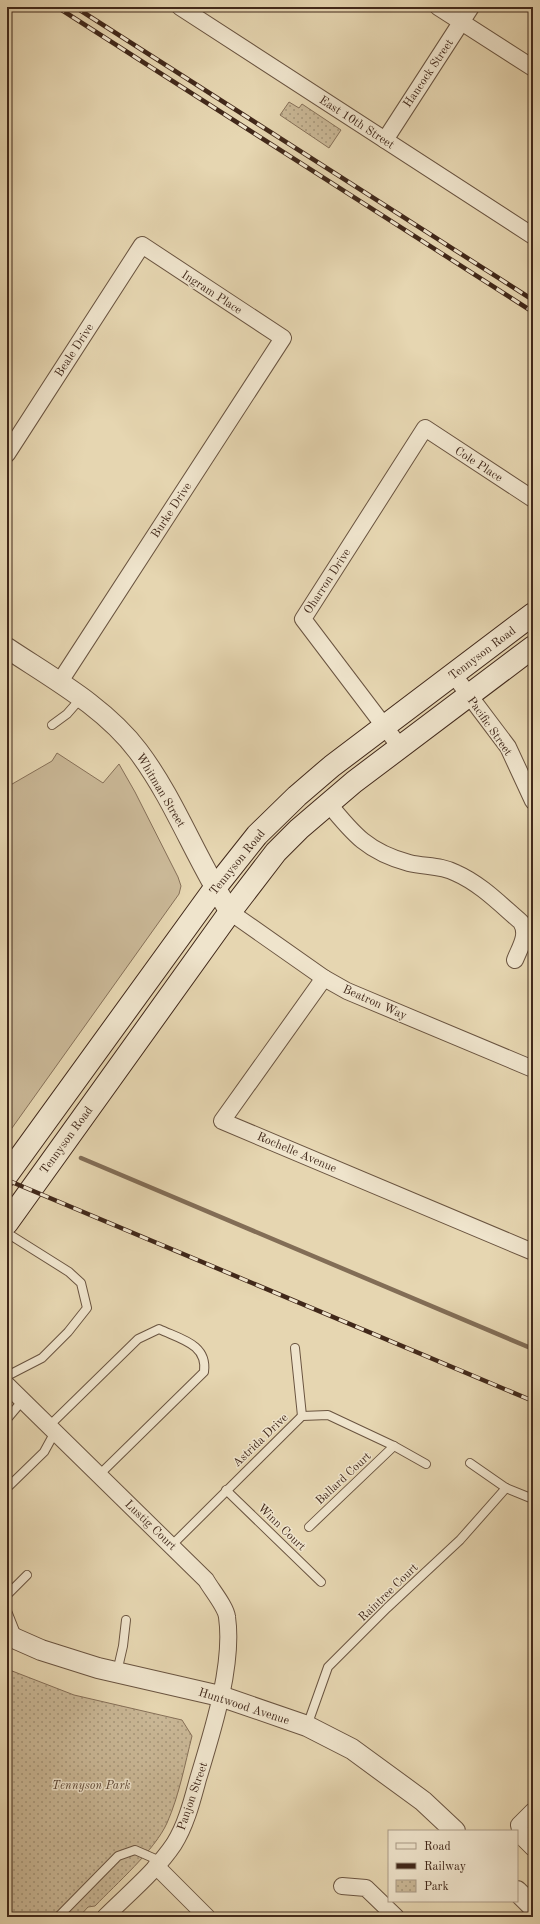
<svg xmlns="http://www.w3.org/2000/svg" width="540" height="1924" viewBox="0 0 540 1924" font-family="'Old Standard TT',serif">
<style>
.grass{fill:#cab897;stroke:#867058}
.park{fill:url(#park-dots);stroke:#867058}
.lines{fill:none;stroke-linecap:round;stroke-linejoin:round}
.stream{stroke:#826d56;stroke-width:4.5}
.service-casing{stroke:#6a5440;stroke-width:10}
.minor-casing{stroke:#6a5440;stroke-width:18}
.tertiary-casing{stroke:#6a5440;stroke-width:22}
.secondary-casing{stroke:#41281a;stroke-width:24}
.service{stroke:#efe4cc;stroke-width:8}
.minor{stroke:#efe4cc;stroke-width:16}
.tertiary{stroke:#efe4cc;stroke-width:20}
.secondary{stroke:#efe4cc;stroke-width:22}
.rail-casing{stroke:#41281a;stroke-width:4.5}
.rail{stroke:#efe4cc;stroke-width:3;stroke-dasharray:9;stroke-linecap:butt}
.labels{text-anchor:middle;stroke-width:3;stroke-linejoin:round;paint-order:stroke}
.street-label{font-size:12px;fill:#41281a;stroke:#efe4cc}
.park-label{font-size:12px;font-style:italic;fill:#5c4533;stroke:#efe4cc}
</style>
<defs>
<pattern id="park-dots" width="8" height="8" patternUnits="userSpaceOnUse"><rect width="8" height="8" fill="#cab897"/><path d="M2 2h.1M6 6h.1" fill="none" stroke="#a6967a" stroke-width="1.8" stroke-linecap="round"/></pattern>
</defs>
<rect width="100%" height="100%" fill="#e6d6b1"/>
<filter id="stains"><feTurbulence type="fractalNoise" baseFrequency=".005" numOctaves="4"/><feColorMatrix values="0 0 0 0 .2 0 0 0 0 .09 0 0 0 0 .02 0 0 0 .5 -.17"/></filter>
<radialGradient id="worn" r=".72"><stop offset=".6" stop-color="#630" stop-opacity="0"/><stop offset="1" stop-color="#630" stop-opacity=".3"/></radialGradient>
<!-- grass -->
<polygon class="grass" points="57,753 103,783 119,764 135,792 178,877 181,886 179,894 7,1135 7,787 52,761"/>
<!-- park -->
<g class="park">
<polygon points="289,102 299,108 302,104 341,130 329,148 280,115"/>
<path d="M7,1669l67,26 108,25 10,16c-7,28 -13,60 -25,87 -12,27 -51,61 -72,83l-7,1 -9,10h-72z"/>
</g>
<g class="lines">
<!-- stream -->
<polyline class="stream" points="81,1158 533,1349"/>
<defs>
<g id="service">
<polyline points="52,725 67,714 81,698"/>
<polyline points="7,1233 69,1272 81,1283 87,1308 68,1332 42,1358 7,1376"/>
<polyline points="295,1348 302,1416"/>
<polyline points="7,1419 23,1400"/>
<path d="M49,1426l89,-87 21,-10c21,10 49,15 45,43l-105,103"/>
<polyline points="470,1463 506,1488 533,1499"/>
<polyline points="7,1488 44,1452 55,1432"/>
<polyline points="226,1490 321,1582"/>
<polyline points="309,1527 394,1446"/>
<polyline points="172,1545 302,1416 328,1415 394,1446 426,1464"/>
<polyline points="7,1595 27,1575"/>
<polyline points="7,1611 17,1636"/>
<polyline points="117,1672 123,1646 126,1620"/>
<polyline points="307,1726 328,1667 387,1608 460,1540 506,1488"/>
<polyline points="58,1917 118,1856 135,1850 160,1861"/>
</g>
<g id="minor">
<polyline points="180,7 533,236"/>
<polyline points="438,7 533,68"/>
<polyline points="385,140 471,7"/>
<polyline points="7,454 142,245 283,338 59,683"/>
<polyline points="453,674 508,747 533,801"/>
<polyline points="400,747 303,619 425,428 533,499"/>
<path d="M328,803c25,31 40,49 81,60 16,4 32,2 47,10 25,11 45,32 65,49 8,13 -1,25 -6,38"/>
<polyline points="230,912 324,978 347,991 533,1069"/>
<polyline points="324,978 222,1121 533,1252"/>
<path d="M7,1385l199,195c5,9 20,27 21,37 7,48 -15,116 -29,162 -6,22 -12,46 -24,65 -18,27 -46,50 -69,73"/>
<polyline points="533,1811 519,1825 522,1837 533,1848"/>
<polyline points="156,1866 207,1917"/>
<polyline points="342,1886 366,1888 396,1917"/>
</g>
<g id="tertiary">
<path d="M7,648c45,30 98,59 131,103 37,49 58,109 92,161"/>
<polyline points="7,1635 41,1650 98,1668 220,1696 307,1726 352,1749 423,1801 455,1831"/>
<polyline points="517,1891 533,1907"/>
</g>
<g id="secondary">
<polyline points="7,1175 215,888 257,835 297,796 332,766 533,614"/>
<polyline points="7,1223 230,912 276,852 299,829 354,782 533,647"/>
</g>
</defs>
<!-- service casing -->
<use href="#service" class="service-casing"/>
<!-- minor casing -->
<use href="#minor" class="minor-casing"/>
<!-- tertiary casing -->
<use href="#tertiary" class="tertiary-casing"/>
<!-- secondary casing -->
<use href="#secondary" class="secondary-casing"/>
<!-- service -->
<use href="#service" class="service"/>
<!-- minor -->
<use href="#minor" class="minor"/>
<!-- tertiary -->
<use href="#tertiary" class="tertiary"/>
<!-- secondary -->
<use href="#secondary" class="secondary"/>
<defs>
<g id="rail">
<polyline points="57,7 533,312"/>
<polyline points="75,7 533,300"/>
<polyline points="7,1180 533,1401"/>
</g>
</defs>
<!-- rail casing -->
<use href="#rail" class="rail-casing"/>
<!-- rail -->
<use href="#rail" class="rail"/>
</g>
<g class="labels">
<!-- street labels -->
<g class="street-label">
<text transform="translate(428 73) rotate(-56)" y="4">Hancock Street</text>
<text transform="translate(357 122) rotate(33)" y="4">East 10th Street</text>
<text transform="translate(212 292) rotate(33)" y="4">Ingram Place</text>
<text transform="translate(74 350) rotate(-57)" y="4">Beale Drive</text>
<text transform="translate(479 464) rotate(33)" y="4">Cole Place</text>
<text transform="translate(171 510) rotate(-57)" y="4">Burke Drive</text>
<text transform="translate(327 581) rotate(-57)" y="4">Oharron Drive</text>
<text transform="translate(482 653) rotate(-37)" y="4">Tennyson Road</text>
<text transform="translate(490 726) rotate(55)" y="4">Pacific Street</text>
<text transform="translate(161 790) rotate(59)" y="4">Whitman Street</text>
<text transform="translate(237 862) rotate(-51)" y="4">Tennyson Road</text>
<text transform="translate(375 1002) rotate(24)" y="4">Beatron Way</text>
<text transform="translate(66 1140) rotate(-54)" y="4">Tennyson Road</text>
<text transform="translate(297 1152) rotate(23)" y="4">Rochelle Avenue</text>
<text transform="translate(260 1440) rotate(-44)" y="4">Astrida Drive</text>
<text transform="translate(343 1478) rotate(-43)" y="4">Ballard Court</text>
<text transform="translate(151 1525) rotate(44)" y="4">Lustig Court</text>
<text transform="translate(282 1527) rotate(44)" y="4">Winn Court</text>
<text transform="translate(388 1592) rotate(-44)" y="4">Raintree Court</text>
<text transform="translate(244 1706) rotate(18)" y="4">Huntwood Avenue</text>
<text transform="translate(192 1796) rotate(-71)" y="4">Panjon Street</text>
</g>
<!-- park labels -->
<g class="park-label">
<text x="91" y="1789">Tennyson Park</text>
</g>
</g>
<!-- margin -->
<rect width="540" height="1924" fill="none" stroke="#e6d6b1" stroke-width="24"/>
<rect x="8" y="8" width="524" height="1908" fill="none" stroke="#41281a" stroke-width="2"/>
<rect x="12" y="12" width="516" height="1900" fill="none" stroke="#41281a"/>
<!-- legend -->
<rect x="388" y="1830" width="130" height="72" fill="#efe4cc" stroke="#a99985"/>
<rect x="396" y="1843" width="20" height="6" fill="#efe4cc" stroke="#a99985"/>
<text x="424" y="1850" font-size="12" fill="#41281a">Road</text>
<rect x="396" y="1863" width="20" height="6" fill="#41281a" stroke="#a99985"/>
<text x="424" y="1870" font-size="12" fill="#41281a">Railway</text>
<rect x="396" y="1880" width="20" height="12" fill="url(#park-dots)" stroke="#a99985"/>
<text x="424" y="1890" font-size="12" fill="#41281a">Park</text>
<rect width="100%" height="100%" filter="url(#stains)"/>
<rect width="100%" height="100%" fill="url(#worn)"/>
</svg>
